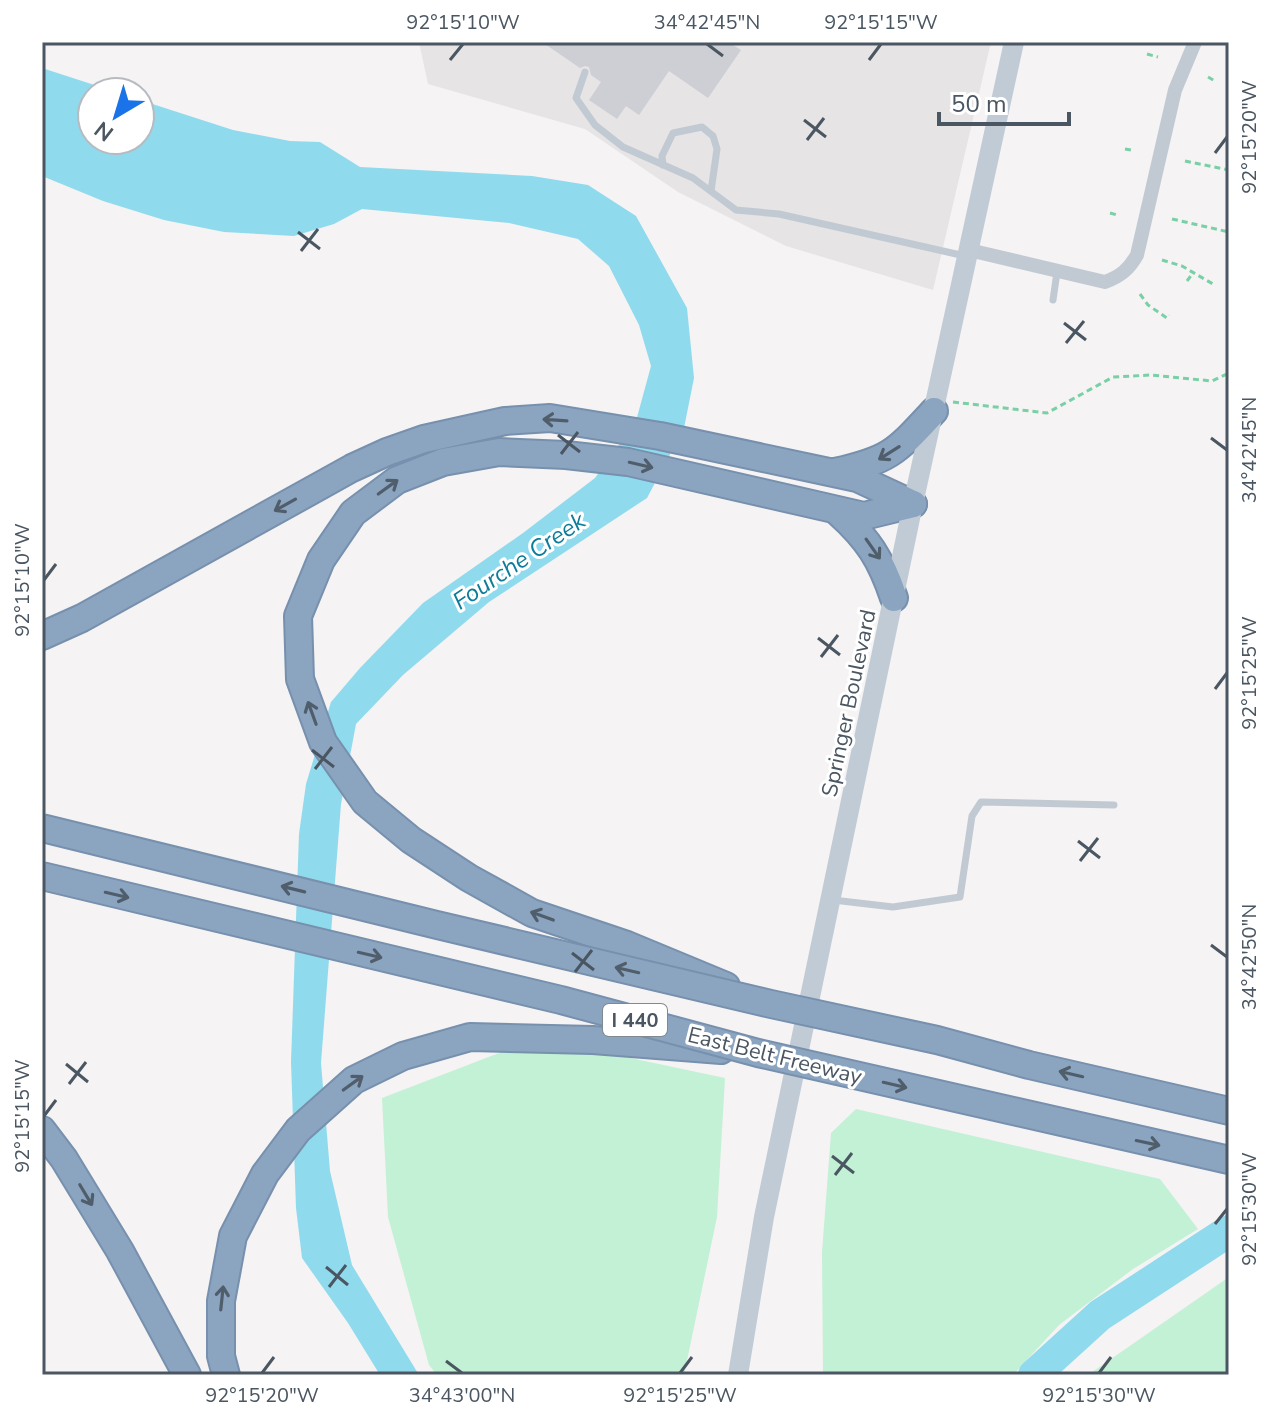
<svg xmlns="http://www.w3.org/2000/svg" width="1271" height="1417" viewBox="0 0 1271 1417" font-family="'Nunito Sans',sans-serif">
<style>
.education{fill:#e6e4e5}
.green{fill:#c3f1d5}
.water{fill:#90daee}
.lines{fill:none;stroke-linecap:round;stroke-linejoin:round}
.river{stroke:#90daee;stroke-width:32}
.building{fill:#cdcfd5}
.highway-casing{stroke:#7690ad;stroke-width:30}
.path{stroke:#7ad0a6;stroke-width:3;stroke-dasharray:6 4;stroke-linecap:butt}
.lane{stroke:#c1cad2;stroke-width:7}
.street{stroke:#c1cad2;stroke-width:14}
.secondary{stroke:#c1cbd6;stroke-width:20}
.highway{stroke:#8ba5c1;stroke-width:26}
.highway-bridge-casing{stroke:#7690ad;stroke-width:30;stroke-linecap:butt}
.highway-bridge{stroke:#8ba5c1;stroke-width:26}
.oneway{stroke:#505e6b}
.ticks{fill:none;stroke:#4a5661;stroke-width:3}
.labels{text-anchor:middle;stroke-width:6;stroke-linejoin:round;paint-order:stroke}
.shield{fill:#fff;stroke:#808990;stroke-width:2}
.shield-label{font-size:20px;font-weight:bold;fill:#4a5661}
.street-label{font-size:22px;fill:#4a5661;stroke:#fff}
.water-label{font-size:24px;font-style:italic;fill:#0c7c9b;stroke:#fff}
.neatline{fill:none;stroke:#4a5661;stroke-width:3}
.ticks-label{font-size:20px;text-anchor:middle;fill:#4a5661}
</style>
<rect width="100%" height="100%" fill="#f5f3f3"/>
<!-- education -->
<polygon class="education" points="419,42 991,42 933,290 786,246 678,192 585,129 428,84"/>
<!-- green -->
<g class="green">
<polygon points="512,1048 621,1056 725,1078 717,1217 684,1375 437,1375 429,1365 388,1217 382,1098"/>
<polygon points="856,1109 1160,1179 1198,1229 1133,1269 1059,1325 1013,1375 823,1375 822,1252 831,1133"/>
<polygon points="1229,1277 1229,1375 1088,1375"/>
</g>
<!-- water -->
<polygon class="water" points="42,68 116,92 92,92 92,140 140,140 140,100 233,130 290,141 320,142 360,167 532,176 588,185 636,216 687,308 694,378 684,428 647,498 489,602 403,675 356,724 341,804 321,1063 330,1171 352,1265 419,1375 380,1375 348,1323 302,1258 296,1208 291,1062 299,834 306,784 331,702 360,668 423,603 523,533 595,478 636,421 651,366 639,325 609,266 578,239 509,223 362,209 334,224 294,236 224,232 164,220 103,201 42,176"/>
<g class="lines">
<!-- river -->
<polyline class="river" points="1034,1375 1100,1315 1229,1231"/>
</g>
<!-- building -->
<polygon class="building" points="542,42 728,42 741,50 708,98 669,71 639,115 626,106 617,119 589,100 601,82 591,75 589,67 585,66 580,68"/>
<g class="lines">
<defs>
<g id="highway">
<path d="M835,472c55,-12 61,-20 99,-61"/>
<path d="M838,512c30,27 43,47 56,86"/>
<polyline points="42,636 82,618 352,468 387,452 424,439 505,421 550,418 660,436 857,478 913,504"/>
<polyline points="726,986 627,945 532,913 469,878 411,840 365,802 323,742 300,679 298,616 321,560 353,513 397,480 443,462 499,452 566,455 628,462 864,516 913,504"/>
<polyline points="42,1130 64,1159 120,1251 187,1375"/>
<polyline points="226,1375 221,1356 221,1301 233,1236 265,1174 298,1130 354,1080 403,1056 470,1037 593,1040 721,1050"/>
</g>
</defs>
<!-- highway casing -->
<use href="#highway" class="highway-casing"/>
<!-- path -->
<g class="path">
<polyline points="1147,54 1158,57"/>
<polyline points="1208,77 1215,81"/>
<polyline points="1125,149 1131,150"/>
<polyline points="1185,161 1229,170"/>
<polyline points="1110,213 1117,215"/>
<polyline points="1172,219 1229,232"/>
<polyline points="1162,260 1182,266 1213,284"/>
<polyline points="1187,281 1193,273"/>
<polyline points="1140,294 1148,305 1167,318 1169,315"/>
<polyline points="953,402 1047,413 1113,377 1151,375 1212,381 1229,373"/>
</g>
<!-- lane -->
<g class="lane">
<polyline points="585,72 576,98 595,125 623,147 693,178 736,210 779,214 965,256"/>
<polyline points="663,165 662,156 673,133 702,127 713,136 717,149 711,191"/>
<polyline points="1053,300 1057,272"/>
<polyline points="833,900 893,907 960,897 972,816 981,802 1114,805"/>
</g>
<!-- street -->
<path class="street" d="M969,250l136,32c16,-6 24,-13 32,-27l38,-165 20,-48"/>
<!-- secondary -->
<polyline class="secondary" points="738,1375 764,1217 913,504 1014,42"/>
<!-- highway -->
<use href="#highway" class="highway"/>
<defs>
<g id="highway-bridge">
<polyline points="42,828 437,925 771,1004 937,1040 1029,1065 1229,1111"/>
<polyline points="42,876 561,1000 758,1053 1229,1160"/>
</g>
</defs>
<!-- highway-bridge casing -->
<use href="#highway-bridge" class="highway-bridge-casing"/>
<!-- highway-bridge -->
<use href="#highway-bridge" class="highway-bridge"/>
</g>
<!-- one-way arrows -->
<defs><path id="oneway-shaft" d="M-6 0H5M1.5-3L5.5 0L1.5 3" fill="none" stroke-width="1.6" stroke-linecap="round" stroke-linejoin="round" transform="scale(2)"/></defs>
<g class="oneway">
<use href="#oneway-shaft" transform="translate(555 420) rotate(-176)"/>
<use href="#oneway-shaft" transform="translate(889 453) rotate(148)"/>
<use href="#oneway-shaft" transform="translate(641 465) rotate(13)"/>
<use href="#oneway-shaft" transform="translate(388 487) rotate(-36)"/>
<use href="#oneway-shaft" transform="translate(285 505) rotate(151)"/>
<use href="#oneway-shaft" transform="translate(873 549) rotate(55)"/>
<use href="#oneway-shaft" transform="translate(312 713) rotate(-110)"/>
<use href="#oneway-shaft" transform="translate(293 889) rotate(-166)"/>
<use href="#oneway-shaft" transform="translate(117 895) rotate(13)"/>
<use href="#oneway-shaft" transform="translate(542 916) rotate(-160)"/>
<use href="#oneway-shaft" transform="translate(370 955) rotate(13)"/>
<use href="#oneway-shaft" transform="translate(627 970) rotate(-167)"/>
<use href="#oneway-shaft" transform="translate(1071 1074) rotate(-167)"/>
<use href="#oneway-shaft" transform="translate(353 1083) rotate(-36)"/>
<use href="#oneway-shaft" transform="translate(895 1085) rotate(13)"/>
<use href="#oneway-shaft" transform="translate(1148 1143) rotate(12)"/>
<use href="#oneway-shaft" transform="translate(86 1195) rotate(59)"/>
<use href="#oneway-shaft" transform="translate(222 1298) rotate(-84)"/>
</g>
<!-- ticks -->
<path class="ticks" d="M707,44l16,12M450,60l13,-16M869,60l12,-16M804,120l22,17M807,140l17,-22M1215,153l12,-16M298,232l22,17M301,251l17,-22M1064,323l22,17M1066,343l18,-22M558,435l22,17M1211,438l16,12M561,454l17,-22M44,580l12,-16M818,638l22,17M821,657l17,-22M1215,689l12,-16M312,750l22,17M315,769l17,-22M1078,841l22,17M1080,861l18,-23M1211,945l16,12M572,953l22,17M575,972l17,-22M66,1064l22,18M69,1084l17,-22M44,1116l12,-16M832,1156l22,17M835,1175l17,-22M1215,1224l12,-15M326,1267l22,18M329,1287l17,-22M446,1361l16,12M262,1373l12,-16M680,1373l12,-16M1099,1373l12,-16"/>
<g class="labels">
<!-- shield labels -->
<rect class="shield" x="603" y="1004" width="64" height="32" rx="6"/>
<g class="shield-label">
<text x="635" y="1027">I 440</text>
</g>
<!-- street labels -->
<g class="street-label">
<text transform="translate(848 703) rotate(-78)" y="8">Springer Boulevard</text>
<text transform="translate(775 1055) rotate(14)" y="8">East Belt Freeway</text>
</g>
<!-- water labels -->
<g class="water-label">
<text transform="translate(519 561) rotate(-34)" y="8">Fourche Creek</text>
</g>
</g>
<!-- border -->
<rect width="1271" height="1417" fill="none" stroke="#ffffff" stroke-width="88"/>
<!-- north arrow -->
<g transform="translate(116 116) rotate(218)"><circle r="38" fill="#ffffff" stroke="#b7bbc0" stroke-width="2"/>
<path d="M0-6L14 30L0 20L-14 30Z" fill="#1a73e8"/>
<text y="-12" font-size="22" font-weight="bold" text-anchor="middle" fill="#4a5661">N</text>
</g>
<!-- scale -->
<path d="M939 112v12h130v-12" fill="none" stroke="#4a5661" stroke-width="4"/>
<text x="951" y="112" font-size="24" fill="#4a5661" stroke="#ffffff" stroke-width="6" paint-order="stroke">50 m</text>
<rect x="44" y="44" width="1183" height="1329" class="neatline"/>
<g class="ticks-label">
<text x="463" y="29">92°15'10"W</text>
<text x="707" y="29">34°42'45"N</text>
<text x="881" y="29">92°15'15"W</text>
<text transform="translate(1249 137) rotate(-90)" y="7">92°15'20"W</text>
<text transform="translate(1249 450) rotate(-90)" y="7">34°42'45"N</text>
<text transform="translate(22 580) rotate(-90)" y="7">92°15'10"W</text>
<text transform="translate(1249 673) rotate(-90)" y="7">92°15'25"W</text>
<text transform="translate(1249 957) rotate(-90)" y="7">34°42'50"N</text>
<text transform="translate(22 1116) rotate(-90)" y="7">92°15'15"W</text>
<text transform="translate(1249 1209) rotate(-90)" y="7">92°15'30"W</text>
<text x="262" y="1402">92°15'20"W</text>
<text x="462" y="1402">34°43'00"N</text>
<text x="680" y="1402">92°15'25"W</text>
<text x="1099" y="1402">92°15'30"W</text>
</g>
</svg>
